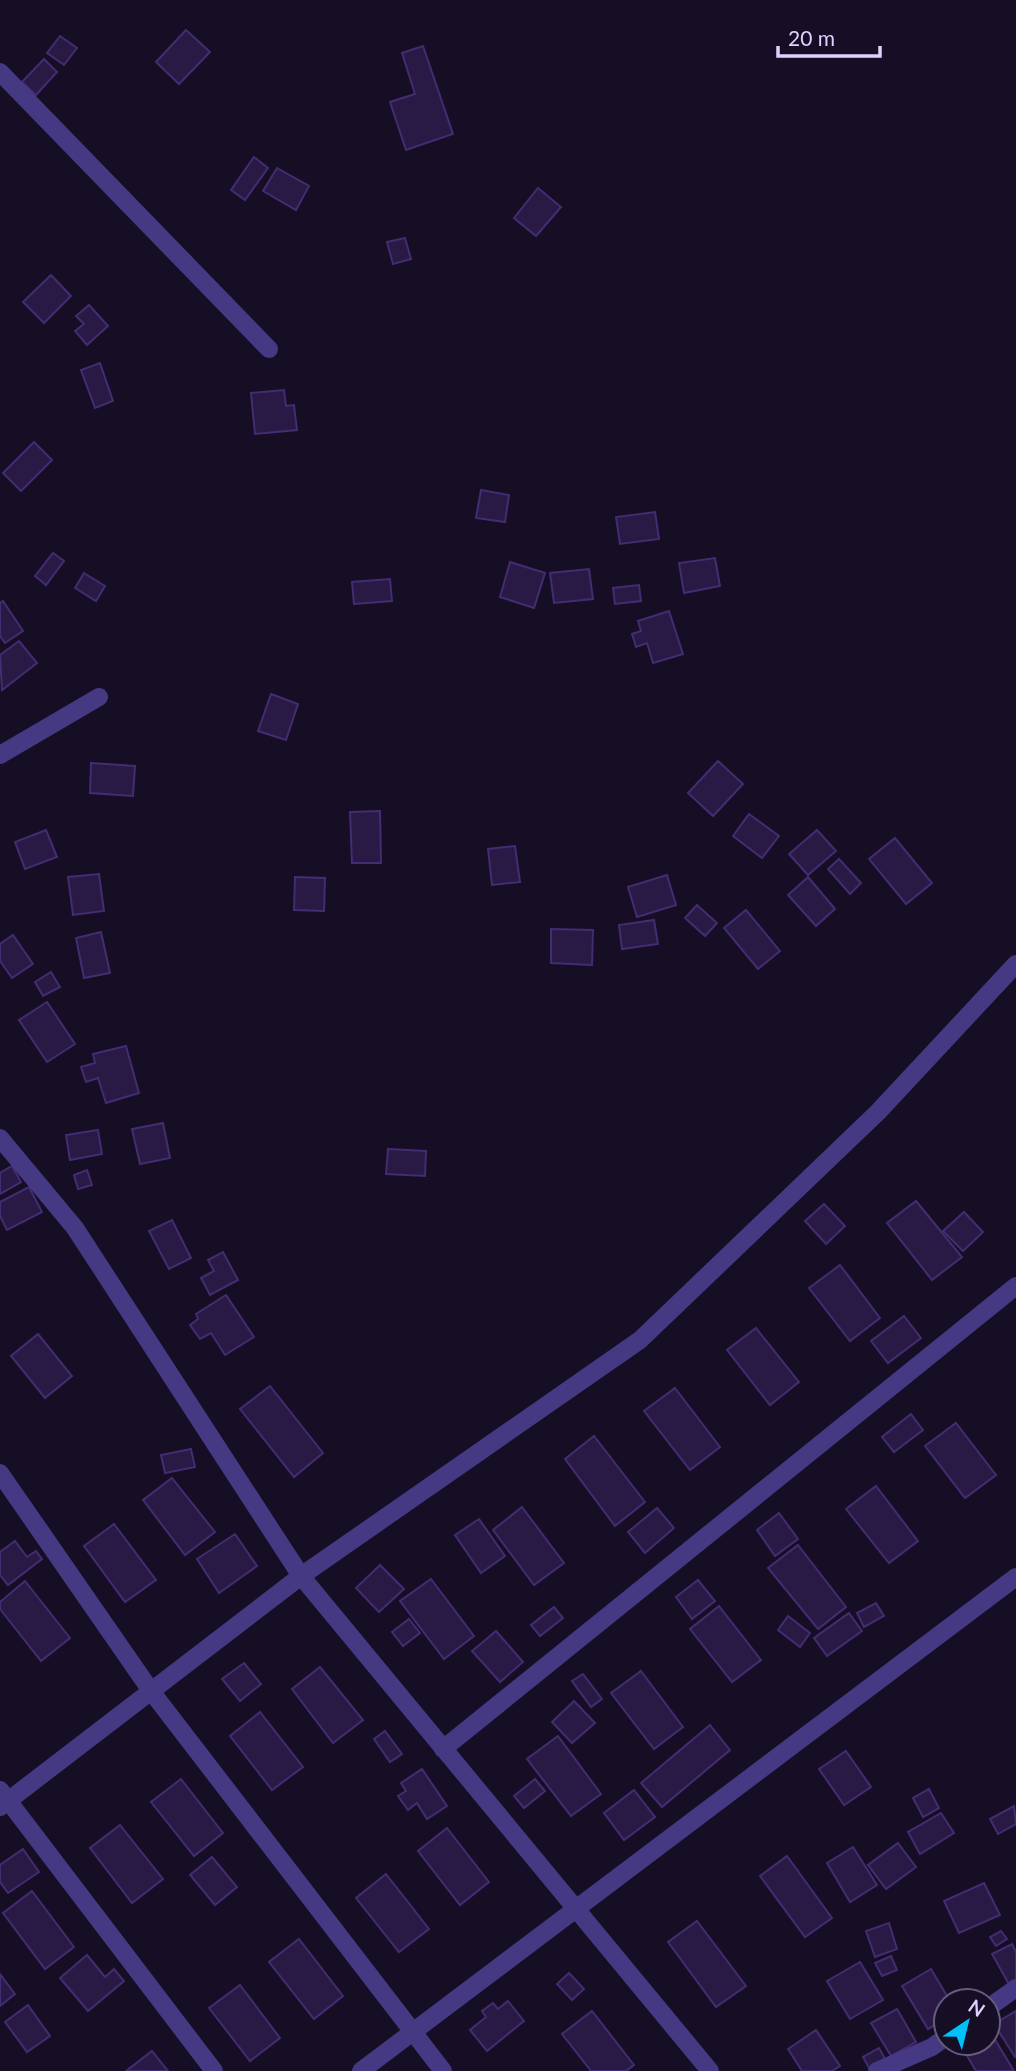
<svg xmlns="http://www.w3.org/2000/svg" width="1016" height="2071" viewBox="0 0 1016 2071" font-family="Lato,sans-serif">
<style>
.building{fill:#291a45;stroke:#432c71;stroke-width:2}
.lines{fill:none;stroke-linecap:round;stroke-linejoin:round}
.minor{stroke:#463983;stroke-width:18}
</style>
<rect width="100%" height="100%" fill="#150e24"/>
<!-- building -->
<g class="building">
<polygon points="186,30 210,52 179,84 156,62"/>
<polygon points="60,36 77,48 64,65 47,53"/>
<polygon points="423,46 453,134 406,150 390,102 415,94 402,53"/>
<polygon points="44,59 57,72 36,95 22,82"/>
<polygon points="254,157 268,168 245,200 231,190"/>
<polygon points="277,168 309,186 296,210 263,191"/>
<polygon points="538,188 561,207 536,236 514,218"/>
<polygon points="405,238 411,259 393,264 387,242"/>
<polygon points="51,275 71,296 44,323 23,302"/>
<polygon points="89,305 108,326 87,345 75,331 84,324 76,316"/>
<polygon points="100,363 113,401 95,408 81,370"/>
<polygon points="284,390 286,406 294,405 297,430 255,434 251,393"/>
<polygon points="34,442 52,460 21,491 3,473"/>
<polygon points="481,490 509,495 505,522 476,518"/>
<polygon points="655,512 659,539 620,544 616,517"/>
<polygon points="53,553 64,561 46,585 35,576"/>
<polygon points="715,558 720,586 684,593 679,563"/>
<polygon points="510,562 545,573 534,608 500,597"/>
<polygon points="589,569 593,599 554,603 550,573"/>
<polygon points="84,573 105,586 96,601 75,588"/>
<polygon points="390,579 392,601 354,604 352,582"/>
<polygon points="639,585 641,601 615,604 613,588"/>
<polygon points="3,601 23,631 5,643 0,636 0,603"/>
<polygon points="669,611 683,654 653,663 647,643 636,647 632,634 641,631 638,621"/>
<polygon points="19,641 37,663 2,690 0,655"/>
<polygon points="271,694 298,704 286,740 258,731"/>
<polygon points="718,761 743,784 713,816 688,793"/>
<polygon points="91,763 135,766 133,796 90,793"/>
<polygon points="380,811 381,863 352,863 350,812"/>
<polygon points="749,814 779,836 762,858 733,836"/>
<polygon points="46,830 57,857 25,869 15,842"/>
<polygon points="817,830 836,851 808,875 789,854"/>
<polygon points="895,838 932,883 906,904 869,859"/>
<polygon points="515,846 520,882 492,885 488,849"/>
<polygon points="839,859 861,883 850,894 828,869"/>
<polygon points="99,874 104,911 73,915 68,877"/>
<polygon points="667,875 676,905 637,917 628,887"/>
<polygon points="295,877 325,878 324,911 294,910"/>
<polygon points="808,877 835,909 816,926 788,895"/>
<polygon points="697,905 717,923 705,936 685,918"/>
<polygon points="746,910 780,951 758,969 724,928"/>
<polygon points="654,920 658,944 622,949 619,925"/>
<polygon points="551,929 593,930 592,965 551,963"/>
<polygon points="101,932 110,973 84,978 76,938"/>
<polygon points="13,935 33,964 12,978 0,961 0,944"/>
<polygon points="51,972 60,987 43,996 35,982"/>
<polygon points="47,1002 75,1044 47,1062 19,1020"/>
<polygon points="126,1046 139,1093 106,1103 98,1078 86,1082 81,1067 95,1063 93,1054"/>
<polygon points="163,1123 170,1158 140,1164 132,1129"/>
<polygon points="98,1130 102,1154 70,1160 66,1135"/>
<polygon points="388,1149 426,1151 425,1176 386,1174"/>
<polygon points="12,1166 21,1182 0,1194 0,1173"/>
<polygon points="87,1170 92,1185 78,1189 74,1175"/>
<polygon points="29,1187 42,1212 7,1230 0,1216 0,1202"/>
<polygon points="916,1201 962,1257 932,1280 887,1223"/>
<polygon points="824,1204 845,1226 826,1244 805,1221"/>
<polygon points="964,1212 983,1232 963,1251 943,1231"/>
<polygon points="172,1220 191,1258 169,1269 149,1231"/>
<polygon points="223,1252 238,1280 210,1295 201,1278 214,1271 208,1260"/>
<polygon points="840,1265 880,1318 850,1341 809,1288"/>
<polygon points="226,1295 254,1337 225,1355 211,1333 200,1339 190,1325 198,1319 196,1314"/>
<polygon points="904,1316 921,1338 888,1363 871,1341"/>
<polygon points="756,1328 799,1382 770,1405 727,1350"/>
<polygon points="38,1334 72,1376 45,1398 11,1356"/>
<polygon points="270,1386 323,1453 294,1477 240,1409"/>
<polygon points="675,1388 720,1447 690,1470 644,1411"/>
<polygon points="911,1414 923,1430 894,1452 882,1437"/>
<polygon points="956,1423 996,1475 965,1498 925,1446"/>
<polygon points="594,1436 645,1502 615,1526 565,1459"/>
<polygon points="191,1449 195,1467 165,1473 161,1455"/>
<polygon points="172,1478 215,1532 185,1555 143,1500"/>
<polygon points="876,1486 918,1541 889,1563 846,1509"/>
<polygon points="522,1507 564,1563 534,1585 493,1530"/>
<polygon points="657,1508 674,1528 645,1553 628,1532"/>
<polygon points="779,1513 798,1539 775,1556 757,1530"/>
<polygon points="479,1519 505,1556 481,1573 455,1535"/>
<polygon points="114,1524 156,1580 125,1602 84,1546"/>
<polygon points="235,1534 257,1566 219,1593 197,1559"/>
<polygon points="15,1541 27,1557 36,1551 42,1559 8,1585 0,1575 0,1552"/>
<polygon points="798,1545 846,1607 818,1629 768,1568"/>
<polygon points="380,1565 404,1589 379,1612 356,1588"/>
<polygon points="431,1579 474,1636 444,1659 400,1601"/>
<polygon points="698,1580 715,1601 692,1619 676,1597"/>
<polygon points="25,1581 70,1638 41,1661 0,1609 0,1602"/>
<polygon points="876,1603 884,1616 864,1627 857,1613"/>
<polygon points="719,1606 761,1660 732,1682 690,1629"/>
<polygon points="554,1607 563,1618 540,1636 531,1625"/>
<polygon points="849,1613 862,1631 827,1656 814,1638"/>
<polygon points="788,1616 810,1633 800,1647 778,1630"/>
<polygon points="409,1619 420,1633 403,1646 392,1632"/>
<polygon points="496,1631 523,1662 500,1682 472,1651"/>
<polygon points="244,1663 261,1684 240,1701 222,1679"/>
<polygon points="320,1667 363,1720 333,1743 292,1689"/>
<polygon points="641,1671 683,1727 654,1749 611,1693"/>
<polygon points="583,1674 602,1699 591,1707 572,1681"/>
<polygon points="574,1701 595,1723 572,1743 552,1722"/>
<polygon points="260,1712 303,1767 272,1790 230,1736"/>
<polygon points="710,1725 730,1750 662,1807 641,1783"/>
<polygon points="385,1731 402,1754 390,1762 374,1739"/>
<polygon points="558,1736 601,1794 571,1816 527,1759"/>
<polygon points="846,1751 871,1787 844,1805 819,1769"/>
<polygon points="422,1769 447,1806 427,1819 417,1803 408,1810 398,1796 406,1791 401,1783"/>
<polygon points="181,1779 223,1833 194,1856 151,1802"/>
<polygon points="535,1779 545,1791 524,1808 514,1796"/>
<polygon points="929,1789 939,1808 923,1817 913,1798"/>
<polygon points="634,1790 655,1817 624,1840 604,1813"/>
<polygon points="1014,1806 1016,1824 998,1834 990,1819"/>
<polygon points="941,1813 954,1833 920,1854 908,1832"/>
<polygon points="120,1825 163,1879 132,1903 90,1848"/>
<polygon points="447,1828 489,1882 460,1905 418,1851"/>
<polygon points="898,1843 916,1867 886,1889 868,1865"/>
<polygon points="853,1847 877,1885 850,1902 827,1863"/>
<polygon points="23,1849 39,1872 8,1893 0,1882 0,1865"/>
<polygon points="787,1856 832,1918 805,1937 760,1876"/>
<polygon points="212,1857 237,1887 215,1905 190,1875"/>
<polygon points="386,1874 429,1929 399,1952 356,1898"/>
<polygon points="984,1883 1000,1915 959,1933 944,1901"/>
<polygon points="32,1891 74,1947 45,1969 3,1913"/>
<polygon points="697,1921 746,1986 716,2007 668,1942"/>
<polygon points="889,1923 897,1949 875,1957 866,1931"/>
<polygon points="1001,1931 1007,1939 996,1946 990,1937"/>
<polygon points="299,1939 343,1996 314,2019 269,1962"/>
<polygon points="1012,1944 1016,1952 1016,1982 1010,1986 992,1954"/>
<polygon points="87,1955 105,1977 114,1969 124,1981 88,2011 60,1978"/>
<polygon points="891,1956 897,1970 882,1976 875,1963"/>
<polygon points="860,1962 883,2000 850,2019 827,1981"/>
<polygon points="931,1969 950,2001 946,2001 946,2018 928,2029 902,1986"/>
<polygon points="569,1973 584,1989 572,2000 557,1984"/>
<polygon points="0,1974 15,1994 0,2006"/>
<polygon points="240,1985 280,2038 250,2061 209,2008"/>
<polygon points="508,2001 524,2021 487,2051 470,2030 486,2017 482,2011 493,2003 498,2009"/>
<polygon points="28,2005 50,2036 27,2052 5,2022"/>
<polygon points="897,2009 916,2042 891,2056 871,2023"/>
<polygon points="592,2011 634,2065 626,2071 591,2071 562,2034"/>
<polygon points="1016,2011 1016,2056 1015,2057 994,2024"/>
<polygon points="816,2030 840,2066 832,2071 802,2071 788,2049"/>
<polygon points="991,2033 1014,2071 976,2071 963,2049 974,2043 988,2043"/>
<polygon points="879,2048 885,2059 869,2068 863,2057"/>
<polygon points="152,2051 168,2071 126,2071"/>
</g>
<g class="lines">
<!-- minor -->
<g class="minor">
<polyline points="0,72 269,349"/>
<polyline points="0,755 99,697"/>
<polyline points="0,1138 75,1228 301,1576 710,2071"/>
<polyline points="0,1473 151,1691 443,2071"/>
<polyline points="443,1749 1016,1286"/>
<polyline points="0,1790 214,2071"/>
<polyline points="0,1807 301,1576 640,1340 878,1112 1016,964"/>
<polyline points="988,2008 1016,1988"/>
<polyline points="361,2071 1016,1577"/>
<polyline points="877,2071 932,2047 946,2037"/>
</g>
</g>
<!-- north arrow -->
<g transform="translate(967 2022) rotate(35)"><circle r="33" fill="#150e24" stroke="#655c7c" stroke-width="2"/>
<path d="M0-5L12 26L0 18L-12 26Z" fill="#00c0fc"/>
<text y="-10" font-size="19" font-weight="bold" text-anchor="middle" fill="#ddd2ff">N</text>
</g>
<!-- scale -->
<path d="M778 46v10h102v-10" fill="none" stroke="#ddd2ff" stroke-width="3.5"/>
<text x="788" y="46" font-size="21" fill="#ddd2ff" stroke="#150e24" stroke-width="5" paint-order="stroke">20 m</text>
</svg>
